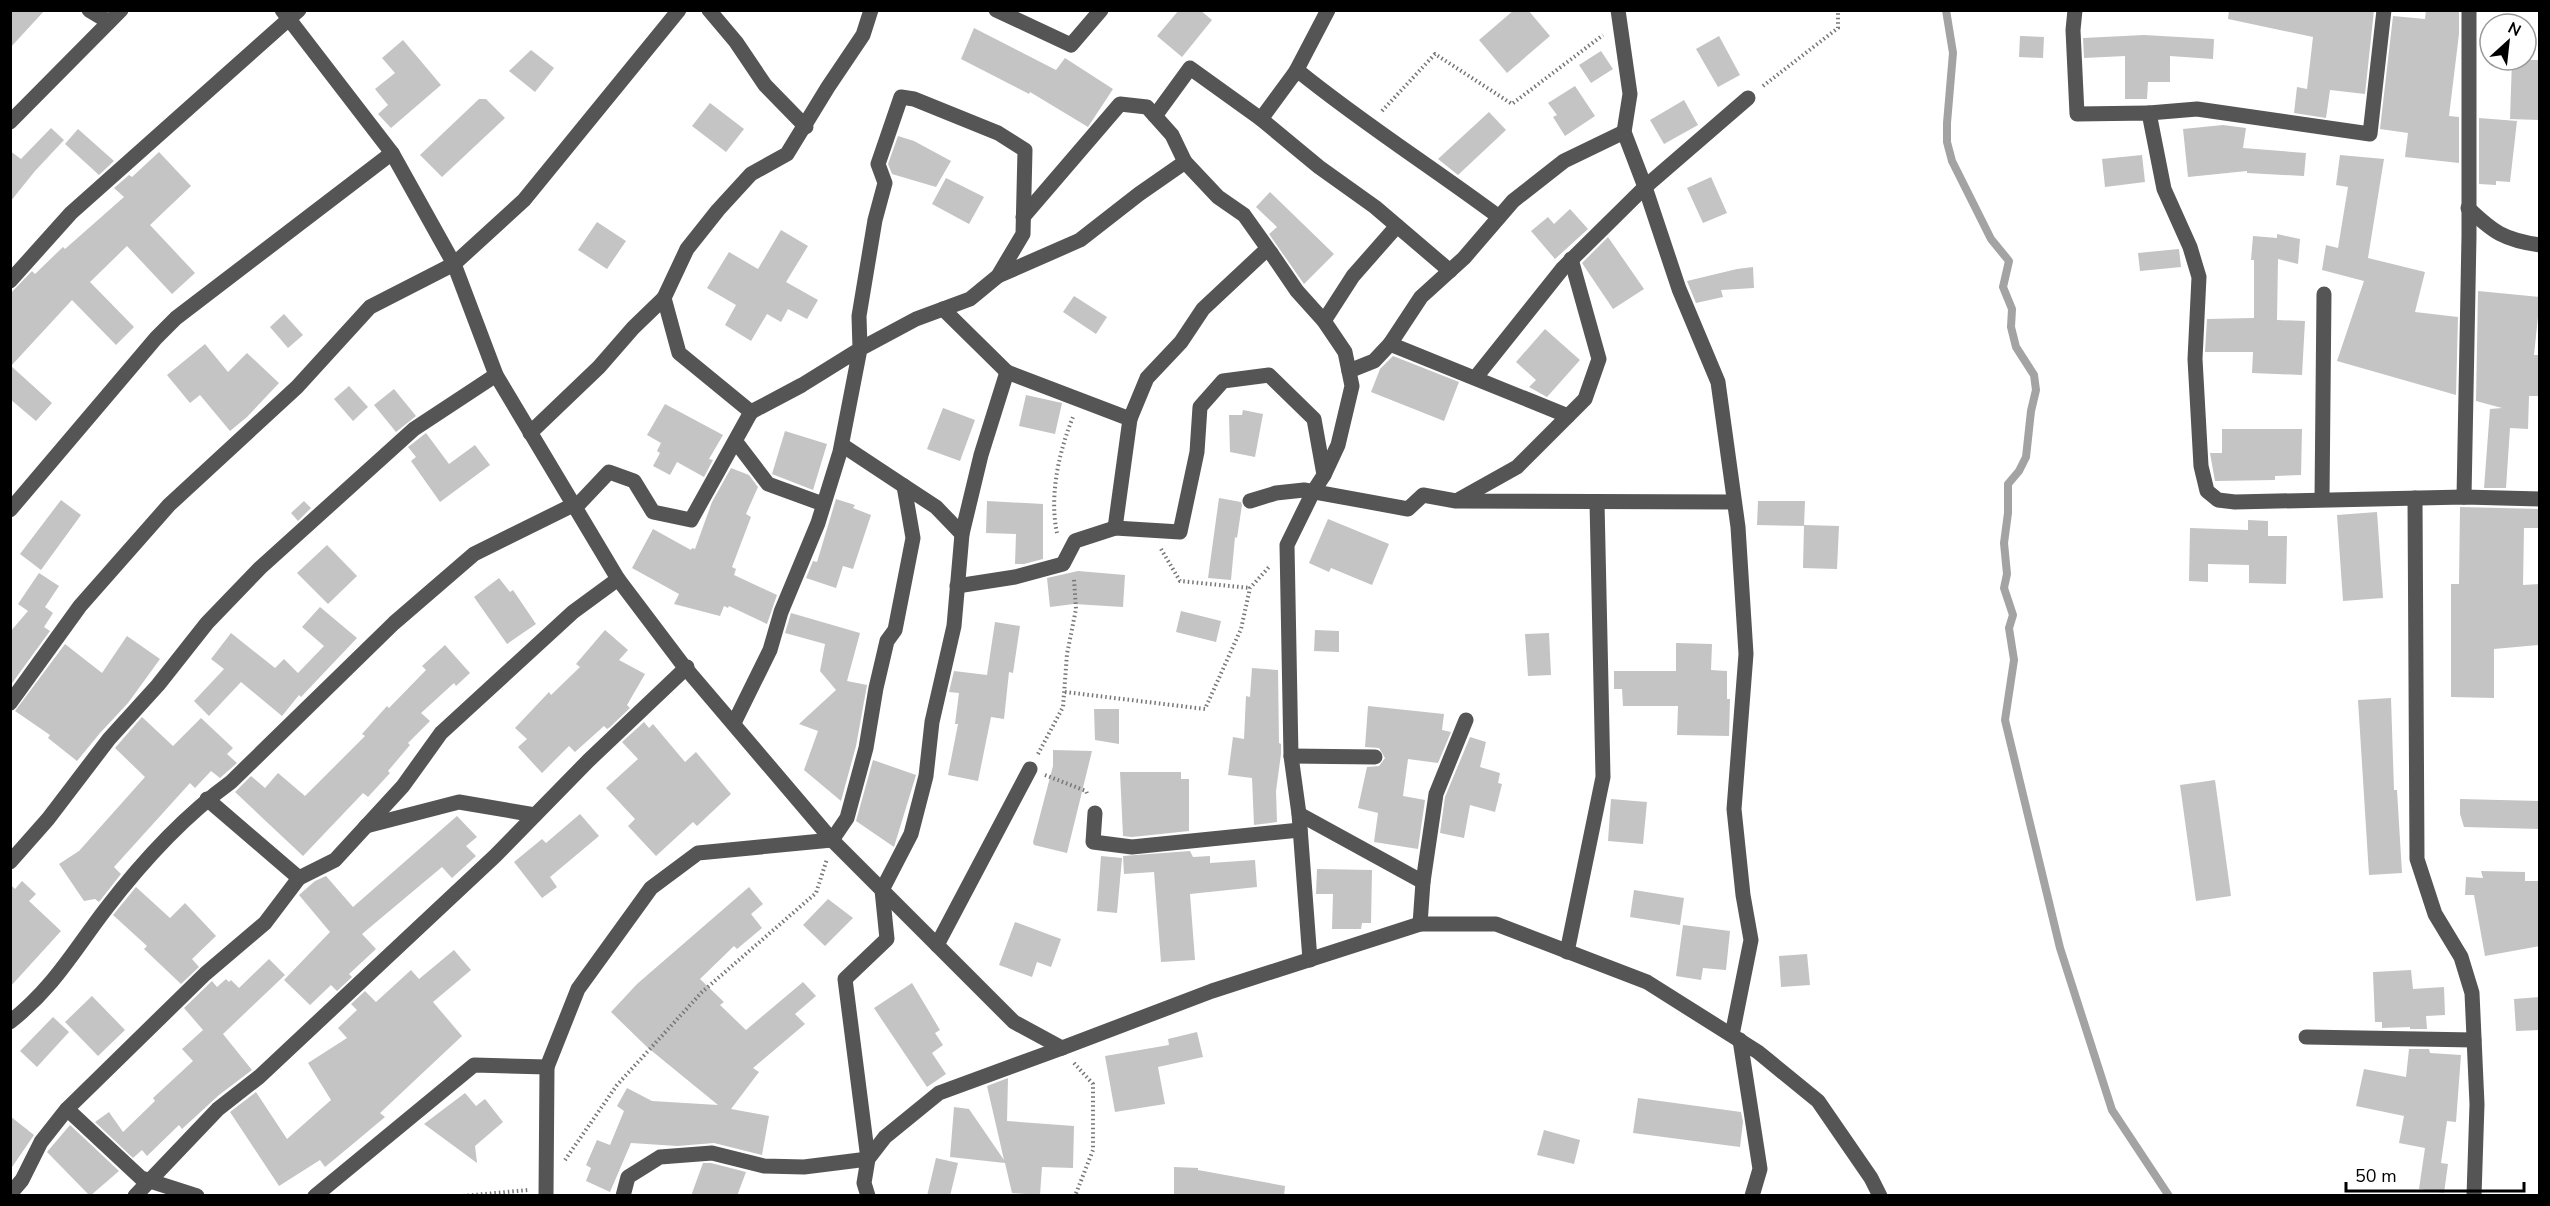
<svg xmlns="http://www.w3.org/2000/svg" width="2550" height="1206" viewBox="0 0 2550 1206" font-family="'Nunito Sans',sans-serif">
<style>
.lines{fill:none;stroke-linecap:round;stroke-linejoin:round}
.stream{stroke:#a3a3a3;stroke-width:8}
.building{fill:#c4c4c4}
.path{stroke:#777;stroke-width:4;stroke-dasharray:1.5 3;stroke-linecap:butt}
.minor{stroke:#555;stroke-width:15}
</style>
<rect width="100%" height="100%" fill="#fff"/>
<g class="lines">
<!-- stream -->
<polyline class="stream" points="1946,10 1953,53 1947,123 1947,142 1952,161 1991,239 2009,261 2003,287 2012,309 2011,327 2016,347 2034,375 2036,390 2031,411 2026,457 2019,471 2008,484 2008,513 2004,543 2007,574 2004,588 2013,615 2009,628 2014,660 2005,720 2060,948 2112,1110 2169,1196"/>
</g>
<!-- building -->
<g class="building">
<polygon points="10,10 45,10 10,48"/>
<polygon points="1179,10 1200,10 1212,20 1182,57 1157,36"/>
<polygon points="1514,10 1528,10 1550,36 1507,73 1479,40"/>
<polygon points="2229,10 2374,10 2365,94 2330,90 2326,118 2294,113 2297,87 2307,89 2313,37 2228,19"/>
<polygon points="2426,10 2459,10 2459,34 2449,116 2459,117 2459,163 2405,157 2408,133 2380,129 2393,16 2425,19"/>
<polygon points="974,28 1056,70 1065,58 1113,89 1088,127 1030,92 1029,94 961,59"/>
<polygon points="2144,35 2214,39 2213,59 2170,56 2170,82 2148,82 2147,99 2125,99 2125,56 2084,58 2083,38"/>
<polygon points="1719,36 1740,75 1718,87 1696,49"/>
<polygon points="2020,36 2044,37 2043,58 2019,57"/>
<polygon points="403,40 441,85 391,128 378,114 388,105 375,89 395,73 382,58"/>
<polygon points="531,50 554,68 535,92 509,71"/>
<polygon points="1601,51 1613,69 1591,83 1579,65"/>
<polygon points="2512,60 2540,60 2540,120 2510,119"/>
<polygon points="1575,86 1595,116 1565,136 1553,117 1557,115 1548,103"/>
<polygon points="479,99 486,99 505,118 442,177 420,155"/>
<polygon points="1684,100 1698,125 1664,144 1650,120"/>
<polygon points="710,103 744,129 726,152 692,126"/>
<polygon points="1489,112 1506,130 1458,175 1438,159"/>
<polygon points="2479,118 2517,121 2510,182 2496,181 2496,185 2479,184"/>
<polygon points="2223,125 2246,128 2243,148 2306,153 2304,176 2247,173 2247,171 2188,177 2183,129"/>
<polygon points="51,128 64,140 35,171 10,202 10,151 21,159"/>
<polygon points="78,129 114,161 99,175 65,144"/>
<polygon points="898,136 914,141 951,161 936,187 892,174 888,164"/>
<polygon points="159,152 191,186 150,225 195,273 172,294 127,246 90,282 134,327 116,345 72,300 11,366 52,403 36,421 10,399 10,294 32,271 35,274 63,247 65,249 124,197 114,188 129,175 132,177"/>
<polygon points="2142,155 2145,182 2105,187 2102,159"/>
<polygon points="2340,155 2384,159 2368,258 2425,272 2415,312 2458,317 2456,395 2337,361 2364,281 2322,270 2326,245 2338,248 2348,187 2336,185"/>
<polygon points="1711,177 1727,213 1703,223 1687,188"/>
<polygon points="946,178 984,197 969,224 932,204"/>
<polygon points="1270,192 1334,254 1304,284 1269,234 1277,227 1256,207"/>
<polygon points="1570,209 1588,229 1555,259 1531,231 1548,217 1554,224"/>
<polygon points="597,222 626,241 607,269 578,250"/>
<polygon points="781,230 808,246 786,282 818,300 807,319 788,309 781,322 767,314 751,341 725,325 736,305 707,288 729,252 758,269"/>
<polygon points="2277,234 2300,239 2298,264 2278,259 2277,320 2305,321 2302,375 2252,373 2253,352 2205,352 2207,319 2254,318 2254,260 2251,260 2253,236 2277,238"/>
<polygon points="1608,237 1644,289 1613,309 1582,263"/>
<polygon points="2179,249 2181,267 2140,271 2138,253"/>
<polygon points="1753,267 1754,288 1721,290 1723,297 1696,303 1687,281 1737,269"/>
<polygon points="2478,291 2540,297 2534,355 2540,355 2540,396 2529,396 2528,429 2510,428 2506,488 2484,488 2490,409 2502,408 2476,401"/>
<polygon points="1074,296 1107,317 1096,334 1063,312"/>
<polygon points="284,314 303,335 288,348 270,327"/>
<polygon points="1545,329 1580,360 1547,397 1529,387 1536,380 1516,362"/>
<polygon points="205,344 228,372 247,353 279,383 247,417 230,431 200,395 190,403 167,375"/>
<polygon points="1393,356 1459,382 1444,421 1371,392 1380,369"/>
<polygon points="349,386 368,407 353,421 334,399"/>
<polygon points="394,389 416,416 396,432 374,405"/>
<polygon points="1026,395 1062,403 1055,434 1019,426"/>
<polygon points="665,404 723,435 709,459 713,460 704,477 677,462 670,475 653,466 660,453 657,451 661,443 647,435"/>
<polygon points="943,408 975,420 960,461 927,449"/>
<polygon points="1243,410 1263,414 1255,457 1230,452 1229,415 1242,415"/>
<polygon points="2222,429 2302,429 2301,475 2275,476 2275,480 2215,481 2210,453 2222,453"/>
<polygon points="785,431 827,444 813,490 772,474"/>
<polygon points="426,433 449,464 475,445 490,465 440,502 411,461 416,457 408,447"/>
<polygon points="731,468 749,475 758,487 746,514 751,517 732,567 736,569 734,575 777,595 767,624 729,606 728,608 724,606 720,616 674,604 679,594 632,568 653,529 691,550 692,548 695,549 712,502"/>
<polygon points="1219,498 1241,502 1242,505 1237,538 1235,537 1231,580 1208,578"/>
<polygon points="836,499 855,505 853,508 871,515 853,569 843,566 836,588 806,578 813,561 817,562"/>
<polygon points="61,500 81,515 41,570 20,554"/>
<polygon points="304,501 311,508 298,521 291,513"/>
<polygon points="987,501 1043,504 1043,559 1024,564 1015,564 1016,534 986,533"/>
<polygon points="1758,501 1805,501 1804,526 1757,525"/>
<polygon points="2460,507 2540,509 2540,528 2524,528 2523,585 2540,584 2538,645 2494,649 2494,698 2451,697 2451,584 2459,584"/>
<polygon points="2377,512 2383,598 2343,601 2337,515"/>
<polygon points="1328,519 1389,544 1372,585 1331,568 1329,572 1309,563"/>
<polygon points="2248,520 2268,521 2268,536 2287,536 2286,584 2249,583 2249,565 2208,564 2208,582 2189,581 2190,528 2248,530"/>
<polygon points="1804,525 1839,526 1837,569 1803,568"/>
<polygon points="327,545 357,576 328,604 297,573"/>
<polygon points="1078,571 1125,575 1123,607 1074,604 1050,607 1047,578"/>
<polygon points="39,573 59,586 45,607 53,613 44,627 50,631 10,686 10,632 28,611 18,604"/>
<polygon points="499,578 510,592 513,590 536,624 507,644 474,597"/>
<polygon points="320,607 357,638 301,697 299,695 282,716 241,682 209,716 194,701 224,669 211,659 231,633 275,668 284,659 298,673 324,646 302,627"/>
<polygon points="1181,611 1221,621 1216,642 1176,632"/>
<polygon points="791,613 860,633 847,681 867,685 856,746 841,801 804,770 818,731 799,724 836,690 820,671 825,644 785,633"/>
<polygon points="995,622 1020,626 1013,673 1009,672 1004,719 991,717 978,781 948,775 958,724 955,724 959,693 949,692 954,671 987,675"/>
<polygon points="605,630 628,650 619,660 645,674 627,705 630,708 610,727 607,729 604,726 575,752 569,746 542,773 518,747 527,739 515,728 549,692 551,695 580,667 576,664"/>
<polygon points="1315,630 1339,631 1339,652 1314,651"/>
<polygon points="1549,633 1551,675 1528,676 1525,634"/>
<polygon points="127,636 160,659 128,703 100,733 77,761 48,738 50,735 15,711 65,644 102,673"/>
<polygon points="1676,643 1712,644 1711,670 1727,671 1727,699 1730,699 1729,736 1677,735 1678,706 1623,706 1622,689 1614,689 1614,671 1676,671"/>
<polygon points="445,645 470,673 456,686 454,683 421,713 430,721 408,743 410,745 388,771 390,773 368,797 363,793 303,856 235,792 251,776 265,788 278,773 305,796 365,736 362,734 387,706 389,708 426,670 422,666"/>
<polygon points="1252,668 1278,670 1279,743 1281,744 1281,754 1276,791 1277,822 1254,825 1252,778 1228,775 1233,737 1244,739 1246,696 1250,697"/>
<polygon points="2391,698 2394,790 2397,790 2402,873 2369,875 2358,700"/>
<polygon points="1368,706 1444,714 1442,730 1451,732 1438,763 1408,759 1403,796 1425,800 1418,849 1374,842 1378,813 1358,808 1367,767 1379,766 1385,758 1379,748 1365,747"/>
<polygon points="1094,709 1119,709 1119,744 1095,740"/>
<polygon points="142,717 173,746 201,718 233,748 227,754 237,763 220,778 211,771 195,788 190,783 114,867 121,874 99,902 95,899 84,901 59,864 79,851 145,777 115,748"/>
<polygon points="644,722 649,728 653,724 685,762 696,752 731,794 697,826 693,822 656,856 628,826 635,819 606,788 638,759 622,742"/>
<polygon points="1470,737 1486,742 1480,767 1500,773 1498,783 1502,784 1495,812 1470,805 1464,838 1440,833 1445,797"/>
<polygon points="1053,750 1092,751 1067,853 1034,845 1033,842 1053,766"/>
<polygon points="873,760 916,775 894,847 856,821"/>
<polygon points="1120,772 1181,772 1181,779 1189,779 1189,831 1132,837 1123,836"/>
<polygon points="2215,780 2231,896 2196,901 2180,785"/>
<polygon points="1611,799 1647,802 1643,844 1608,841"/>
<polygon points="2460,799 2540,801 2540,829 2464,827 2460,814"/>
<polygon points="580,814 599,836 550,877 557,887 542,898 514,862 542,839 546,843"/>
<polygon points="457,816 477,837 466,846 476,856 452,878 442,867 362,934 376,949 349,974 352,977 337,991 331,985 310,1005 284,980 330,932 299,895 315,881 326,876 353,907"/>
<polygon points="1190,851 1193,857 1210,856 1210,863 1255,860 1257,887 1190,894 1195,960 1161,962 1154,872 1124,874 1123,856"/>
<polygon points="1101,856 1122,858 1117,913 1097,911"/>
<polygon points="1317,869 1372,870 1371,923 1362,923 1361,929 1332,929 1333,894 1316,894"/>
<polygon points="2481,871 2525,872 2525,881 2540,881 2540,946 2485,956 2474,895 2465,895 2466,877 2483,878"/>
<polygon points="22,881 36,894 29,901 61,931 10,987 10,884 15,889"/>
<polygon points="136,887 170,918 185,903 216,936 192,959 199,967 181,984 144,949 147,946 113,915"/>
<polygon points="749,887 763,904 751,914 762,928 737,949 734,946 700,979 724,1002 720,1005 746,1030 803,982 816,996 795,1014 805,1024 753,1068 759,1072 731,1109 769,1116 762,1155 714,1143 677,1146 631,1143 610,1192 586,1181 591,1168 586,1165 597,1140 610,1145 624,1111 617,1106 627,1088 652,1101 718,1105 647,1047 611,1012 637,984"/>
<polygon points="1634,890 1684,898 1680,925 1630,917"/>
<polygon points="828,899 853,918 825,946 803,925"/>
<polygon points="1015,922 1061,939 1051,967 1037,962 1032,977 999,965"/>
<polygon points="1683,925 1730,931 1726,970 1703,968 1701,980 1676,976"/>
<polygon points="454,950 471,970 433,1002 462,1036 380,1113 385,1117 354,1143 325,1167 320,1160 279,1186 230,1112 256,1092 287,1139 331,1100 308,1063 347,1038 338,1028 357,1010 351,1004 365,991 376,1002 411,970 419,979"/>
<polygon points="1807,954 1810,985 1781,987 1779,956"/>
<polygon points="269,959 285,975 223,1034 252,1070 219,1095 182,1129 179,1125 147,1156 142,1150 133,1158 95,1122 109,1112 123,1132 155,1101 153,1098 193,1061 182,1049 203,1030 184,1008 212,981 217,987 226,979 229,982 231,980 239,988"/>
<polygon points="2411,970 2413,989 2444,987 2445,1015 2426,1016 2427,1029 2410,1029 2410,1027 2382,1028 2382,1022 2375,1022 2373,972"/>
<polygon points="912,983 940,1030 935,1033 943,1045 932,1053 946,1074 927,1087 874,1008"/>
<polygon points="92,996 125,1030 98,1056 65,1022"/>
<polygon points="2540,997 2540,1030 2516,1031 2514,999"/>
<polygon points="53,1017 69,1032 37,1067 20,1051"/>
<polygon points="1197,1032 1203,1057 1158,1067 1165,1104 1115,1112 1105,1056 1169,1045 1168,1039"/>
<polygon points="2409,1049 2429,1049 2430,1053 2461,1055 2456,1122 2447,1121 2441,1163 2448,1164 2444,1193 2419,1189 2425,1148 2399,1143 2404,1116 2356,1106 2364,1069 2406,1077"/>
<polygon points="1008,1078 1007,1121 1074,1126 1073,1168 1042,1167 1040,1195 1012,1193 1005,1163 950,1157 954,1107 969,1109 1004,1160 987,1086"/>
<polygon points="465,1093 476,1106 485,1099 503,1122 475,1146 477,1163 424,1124"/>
<polygon points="1638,1098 1741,1112 1743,1122 1740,1147 1633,1133"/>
<polygon points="10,1116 34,1135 10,1170"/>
<polygon points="70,1125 119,1171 90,1196 47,1152"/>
<polygon points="1544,1130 1580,1140 1574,1164 1537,1155"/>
<polygon points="936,1158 958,1163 950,1196 927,1196"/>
<polygon points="703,1163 711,1163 746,1172 737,1196 691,1196"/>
<polygon points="1174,1167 1198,1168 1198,1170 1285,1186 1284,1196 1174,1196"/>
</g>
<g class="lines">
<!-- path -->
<g class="path">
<polyline points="1763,86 1838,28 1838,10"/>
<polyline points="1382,111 1435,54 1512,104 1603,35"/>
<path d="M1057,533c-8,-37 2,-82 16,-116"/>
<polyline points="1161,549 1180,581 1250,588"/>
<polyline points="1065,692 1205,709 1241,629 1250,588 1269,567"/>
<polyline points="1038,754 1063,707 1067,654 1076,609 1074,579"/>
<polyline points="1045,775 1086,791 1088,796"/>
<polyline points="1074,1063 1093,1084 1093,1150 1075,1196"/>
<polyline points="565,1160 617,1085 702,992 816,893 827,859"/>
<polyline points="463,1196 528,1190"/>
</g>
<!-- minor -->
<g class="minor">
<polyline points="89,10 109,22"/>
<polyline points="282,10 392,153 454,264 496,375 618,579 683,665 832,840 1014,1022 1062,1048 1212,991 1420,924 1496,924 1647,982 1758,1052 1818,1101 1871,1178 1880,1196"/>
<polyline points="709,10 736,42 765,85 806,127"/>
<polyline points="996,10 1071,45 1101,10"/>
<polyline points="1618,10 1630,94 1624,132"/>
<polyline points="2075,10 2073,30 2077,114 2149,113 2164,189 2190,247 2199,277 2195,359 2201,466 2207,491 2218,500 2235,502 2464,497 2540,499"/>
<polyline points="1294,75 1328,10"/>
<polyline points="2149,113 2197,109 2370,134 2384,10"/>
<path d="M1155,116l35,-48 71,51 36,-49c65,53 135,97 202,147"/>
<polyline points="1261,119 1319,167 1375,207 1450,271"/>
<polyline points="10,122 121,10"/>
<polyline points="1185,162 1218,197 1244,215 1271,253"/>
<path d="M2468,208c25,24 36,32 72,37"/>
<polyline points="998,276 1080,240 1139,194 1185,162 1172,135 1147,107 1120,104 1023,217"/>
<polyline points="10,281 71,213 299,10"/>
<polyline points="943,309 1007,372"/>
<polyline points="1324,321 1353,276 1397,226"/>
<polyline points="1390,344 1421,297 1464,258 1513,201 1564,161 1624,132 1645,187 1679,289 1718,382 1738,527 1746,654 1734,809 1743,895 1751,940 1732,1035"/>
<polyline points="1349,371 1374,361 1390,344 1568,416"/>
<polyline points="1476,377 1563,268 1645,187 1748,98"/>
<polyline points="1130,419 1147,378 1181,342 1203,309 1266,250 1271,253 1297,291 1324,321 1345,352 1352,386 1338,445 1324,475"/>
<polyline points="530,433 599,367 633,328 664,298"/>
<polyline points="736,442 768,484 823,504"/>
<polyline points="842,445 904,486"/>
<polyline points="2464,497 2469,236 2469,10"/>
<polyline points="2415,498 2417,859 2435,914 2461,957 2472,993 2477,1104 2474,1196"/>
<polyline points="2322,499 2324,294"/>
<polyline points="1458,500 1517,467 1585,399 1599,359 1571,259"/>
<polyline points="1250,501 1276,493 1304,490 1408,509 1423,495 1456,501 1734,502"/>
<polyline points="575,508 609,472 634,481 653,512 691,520 751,412"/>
<polyline points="10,510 156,338 176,318 392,153"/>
<polyline points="957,586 1015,577 1063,564 1075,541 1115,528"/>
<polyline points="10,703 80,606 169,505 297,387 370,307 454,264 524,200 679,10"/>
<polyline points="734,723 770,650 781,612 818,523 840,452 860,349 916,319 970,299 998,276 1023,234 1025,150 998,133 914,99 901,97 878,164 885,183 875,220 859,316 860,349 802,385 751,412 679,353 664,298 687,249 718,210 751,174 787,154 828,87 863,35 871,10"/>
<polyline points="1291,756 1375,757"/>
<polyline points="207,799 299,878 335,860 403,786 441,733 573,612 618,579"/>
<polyline points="1095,813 1093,842 1132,847 1300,830"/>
<polyline points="1299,814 1423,882 1420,924"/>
<polyline points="366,826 459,802 535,815"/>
<polyline points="10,862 48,819 109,739 158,685 207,623 260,568 414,429 496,375"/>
<polyline points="1423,882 1436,794 1466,720"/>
<polyline points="937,945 1030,769"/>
<polyline points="1567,952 1603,777 1597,502"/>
<path d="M10,1022c44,-35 63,-70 95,-112 36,-47 79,-94 126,-128l163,-159 80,-69 99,-49"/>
<polyline points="2306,1037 2474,1040"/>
<polyline points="1740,1040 1760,1169 1752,1196"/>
<polyline points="67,1109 141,1178 197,1196"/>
<polyline points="10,1194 22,1180 41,1142 67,1109 205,974 265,923 299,878"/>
<polyline points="135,1196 218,1109 259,1077 495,856 588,761 687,667"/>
<polyline points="315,1196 474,1065 547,1067 578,989 651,888 698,853 832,840 847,818 866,748 876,688 887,641 895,630 913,538 904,486 936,507 962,534"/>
<polyline points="546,1196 547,1067"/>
<polyline points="623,1196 628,1177 660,1157 712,1153 764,1166 804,1167 868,1159 845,979 887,939 882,890 911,834 926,776 932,722 954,626 962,534 981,455 1007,372 1130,419 1115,528 1180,532 1197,452 1200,407 1223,381 1269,375 1314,419 1324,475 1313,492 1287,545 1291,756 1299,814 1310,960"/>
<polyline points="868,1196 864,1183 868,1159 885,1137 939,1093 1062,1048"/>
</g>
</g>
<!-- border -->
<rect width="2550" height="1206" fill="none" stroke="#000000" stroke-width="24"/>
<!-- north arrow -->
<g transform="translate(2508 42) rotate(27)"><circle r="28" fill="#ffffff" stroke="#999999" stroke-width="1.5"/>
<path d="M0-4.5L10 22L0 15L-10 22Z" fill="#000000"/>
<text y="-9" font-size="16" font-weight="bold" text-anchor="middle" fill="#000000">N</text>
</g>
<!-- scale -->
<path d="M2346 1182v9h178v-9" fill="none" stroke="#000000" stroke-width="3"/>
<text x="2355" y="1182" font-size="18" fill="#000000" stroke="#ffffff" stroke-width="4.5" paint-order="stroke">50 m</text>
</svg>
